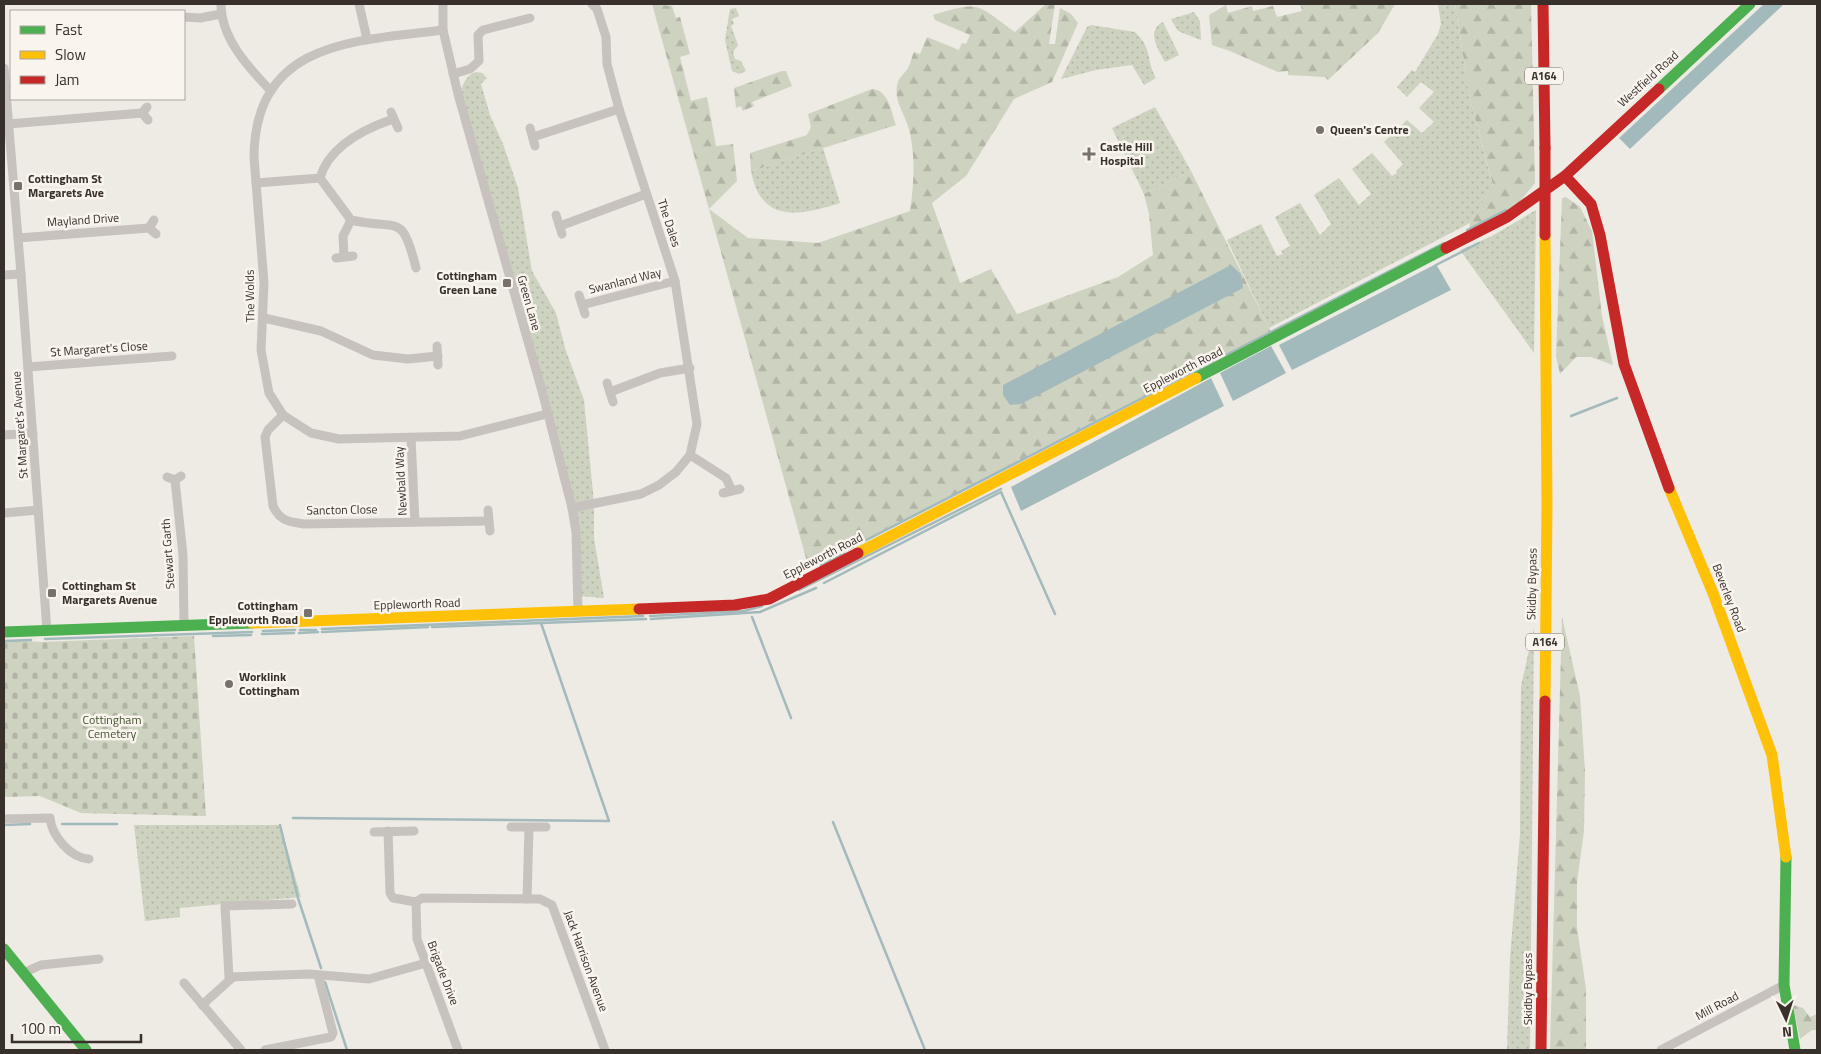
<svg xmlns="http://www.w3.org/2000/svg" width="1821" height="1054" viewBox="0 0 1821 1054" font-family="'Titillium Web',sans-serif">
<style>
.grass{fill:url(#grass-dots)}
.forest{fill:url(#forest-firs)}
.cemetery{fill:url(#cemetery-stones)}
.water{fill:#a3babc}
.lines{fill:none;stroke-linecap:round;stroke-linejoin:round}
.stream{stroke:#a3babc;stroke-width:2.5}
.street{stroke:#c7c2bd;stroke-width:9}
.fast{stroke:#4caf50;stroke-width:11}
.slow{stroke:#ffc107;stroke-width:11}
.jam{stroke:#c62828;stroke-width:11}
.jam-bridge{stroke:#c62828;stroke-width:11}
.poi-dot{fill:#78716c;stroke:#f9f4ed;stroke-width:2}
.labels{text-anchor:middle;stroke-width:5;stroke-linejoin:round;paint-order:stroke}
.shield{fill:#f9f4ed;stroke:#726b65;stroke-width:1}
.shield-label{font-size:11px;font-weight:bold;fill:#38302b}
.street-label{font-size:12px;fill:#38302b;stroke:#f9f4ed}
.poi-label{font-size:12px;font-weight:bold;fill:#38302b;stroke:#f9f4ed;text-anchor:start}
.park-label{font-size:12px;fill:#445332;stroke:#f9f4ed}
</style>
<defs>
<pattern id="grass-dots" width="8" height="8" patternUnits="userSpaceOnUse" patternTransform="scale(1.25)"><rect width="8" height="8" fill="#ced2c0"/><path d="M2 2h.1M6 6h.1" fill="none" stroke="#b2b5a5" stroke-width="1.8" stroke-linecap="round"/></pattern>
<pattern id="forest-firs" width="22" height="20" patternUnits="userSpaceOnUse" patternTransform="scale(1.25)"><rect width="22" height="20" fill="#ced2c0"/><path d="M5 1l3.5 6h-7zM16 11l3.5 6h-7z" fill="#b2b5a5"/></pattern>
<pattern id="cemetery-stones" width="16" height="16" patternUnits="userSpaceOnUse" patternTransform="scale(1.25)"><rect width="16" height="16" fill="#ced2c0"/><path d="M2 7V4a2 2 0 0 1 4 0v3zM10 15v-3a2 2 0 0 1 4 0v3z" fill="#b2b5a5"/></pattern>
</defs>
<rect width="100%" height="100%" fill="#eeeae4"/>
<!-- grass -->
<g class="grass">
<polygon points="1438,4 1455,4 1470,99 1493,186 1470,223 1269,328 1227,240 1261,224 1277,256 1283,254 1281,251 1290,246 1275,217 1300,203 1320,235 1331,224 1314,195 1339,178 1359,205 1371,194 1352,169 1372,153 1392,176 1397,173 1396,171 1403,164 1384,142 1407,120 1422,133 1434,122 1419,108 1434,92 1421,82 1407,97 1397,87 1412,70 1415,72 1438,34 1441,24"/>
<polygon points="736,8 739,16 732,19 734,24 731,26 738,45 733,52 735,59 741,61 746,71 739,74 732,71 725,40 730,9"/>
<polygon points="1194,12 1200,21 1201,40 1178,31 1171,19"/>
<path d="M1163,22l16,33 -14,7c-6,-12 -20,-31 -2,-40z"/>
<path d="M1091,25l44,7c18,17 11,29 21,46l-12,7 -12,-20 -36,5 -35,9 26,-52z"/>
<path d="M476,72l6,1 5,5 -6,6 9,31 13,29 15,44 14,83 24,42 9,35 19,52 10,103v35l10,60 -27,-2 -1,-64 -118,-438c6,-9 7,-19 18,-22z"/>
<polygon points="1155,107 1191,171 1144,194 1112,128"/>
<path d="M823,148l17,55c-41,13 -79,21 -89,-32z"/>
<polygon points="1536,210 1534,353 1460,250 1492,236"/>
<polygon points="1534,628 1530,1050 1507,1050 1510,958 1520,834 1521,686"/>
<polygon points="134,825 280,825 301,897 180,908 180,917 145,921"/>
</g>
<!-- forest -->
<g class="forest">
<path d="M652,4l20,2 4,12 4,-1 10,37 -10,3 11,44 16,-4 9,49 17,-2 4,37 -28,28 39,29 70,5 92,-32c4,-27 6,-58 -2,-85 -4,-13 -14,-26 -11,-40 1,-9 8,-12 12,-20 2,-4 3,-10 5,-14l6,2 7,-17 32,13 3,-7 4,1 4,-9 -35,-15 -2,-5c48,-15 43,-11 82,17l31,-28h9l-6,40h6l5,-36 11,6 7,9 -26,59 -38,17 -48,77 -34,27 28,80 31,-14 26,45 101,-37 35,-22 -4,-41 -5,-20 47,-23 80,161 -462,237z"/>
<polygon points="1300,4 1395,4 1378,33 1328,80 1325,77 1288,75 1288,71 1278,72 1230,51 1212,45 1209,15 1226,5 1228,13 1252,6 1253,11 1273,6 1277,17 1302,11"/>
<polygon points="1455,4 1531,4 1535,183 1517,205 1469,230 1470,223 1493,185 1470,99"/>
<polygon points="782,71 786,71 792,86 752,102 754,106 743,111 741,106 736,108 734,88"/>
<path d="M872,89c17,1 19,23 24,36l-145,46 -1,-18 57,-18 4,-8 -3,-13z"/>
<polygon points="1566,197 1580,207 1592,231 1602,316 1613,365 1591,357 1576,357 1560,374 1556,356 1562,198"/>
<polygon points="1562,617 1580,696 1585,771 1584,831 1577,882 1577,928 1586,989 1586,1050 1550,1050"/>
<polygon points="1793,1005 1803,1008 1810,1017 1817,1014 1817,1030 1812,1030 1800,1039"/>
</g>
<!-- cemetery -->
<polygon class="cemetery" points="194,636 206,816 81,813 40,796 4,797 4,640 43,642"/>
<!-- water -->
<g class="water">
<polygon points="1764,4 1784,4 1630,149 1619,138"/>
<polygon points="1436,264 1451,290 1292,370 1279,345"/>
<polygon points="1231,265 1241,274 1243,288 1021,404 1010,405 1003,395 1003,385"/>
<polygon points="1271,346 1286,373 1233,401 1220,373"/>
<polygon points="1211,378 1224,406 1021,511 1011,487"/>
</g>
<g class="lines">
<!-- stream -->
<g class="stream">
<polyline points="1467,230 1506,210"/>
<polyline points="1436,265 1479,243"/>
<polyline points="1571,416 1617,398"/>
<polyline points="843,552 1444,243"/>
<polyline points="821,565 844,553"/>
<polyline points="824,583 1001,492 1055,614"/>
<polyline points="799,590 1001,489"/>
<polyline points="650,616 744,611 762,606"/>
<polyline points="752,617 791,718"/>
<polyline points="651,619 760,612 816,588"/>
<polyline points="432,627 646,619"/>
<polyline points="322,629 643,616"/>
<polyline points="300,630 316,630"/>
<polyline points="263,631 295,630"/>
<polyline points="322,632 428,627"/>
<polyline points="299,633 318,632"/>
<polyline points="262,634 294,633"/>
<polyline points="213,636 251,635"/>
<polyline points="45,639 252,632"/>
<polyline points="4,641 31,640"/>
<polyline points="293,818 609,821 541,623"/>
<polyline points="833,822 925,1050"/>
<polyline points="62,824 117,824"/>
<polyline points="4,825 30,824"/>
<polyline points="280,825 298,898 321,968"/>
<polyline points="325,982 347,1050"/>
</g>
<!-- street -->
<g class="street">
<path d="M221,4c0,34 27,63 49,86"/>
<polyline points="359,4 367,39"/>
<polyline points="443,4 443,30 458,94 542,391 572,508 576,532 578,611"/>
<polyline points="184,17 200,18 221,14"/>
<path d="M443,30c-89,11 -188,11 -189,127l10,126 -3,67 8,43 14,22 28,18 28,6 121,-3 87,-22"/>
<polyline points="4,68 21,274 47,631"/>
<polyline points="453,74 470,69 479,61 478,35 483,30 530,18"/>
<polyline points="147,107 142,113 148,120"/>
<polyline points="391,112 398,128"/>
<polyline points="8,124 142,113"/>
<polyline points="530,128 535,146"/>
<polyline points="533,137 619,109"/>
<path d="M320,178l31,42c48,11 51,-9 65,48"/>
<path d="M256,183l64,-5c9,-32 44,-49 73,-59"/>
<polyline points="556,215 562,234"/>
<polyline points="154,220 149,228 156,234"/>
<polyline points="560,226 646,194"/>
<polyline points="18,238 149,228"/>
<polyline points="344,257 343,236 351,220"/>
<polyline points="336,258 353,256"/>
<polyline points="4,275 21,274"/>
<polyline points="579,295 585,314"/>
<polyline points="582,305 675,281"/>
<polyline points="264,318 321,331 373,355 408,359 438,356"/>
<polyline points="437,346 438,365"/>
<polyline points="28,367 172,356"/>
<polyline points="607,383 613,402"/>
<polyline points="610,392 660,373 690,368"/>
<path d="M283,415l-15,15 -3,7 8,69c7,15 16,16 31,18l184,-3"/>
<polyline points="4,435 33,433"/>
<polyline points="411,438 415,522"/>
<polyline points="690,455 726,478 732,491"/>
<polyline points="167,477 175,480 181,476"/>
<polyline points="175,480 183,555 184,626"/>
<polyline points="723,493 740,489"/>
<polyline points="572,508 641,494 659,485 676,472 690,455 697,424 675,281 619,109 607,64 606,37 597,9 592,4"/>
<polyline points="488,510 490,531"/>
<polyline points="4,513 38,510"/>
<path d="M4,819l46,-1c2,19 21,40 39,41"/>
<polyline points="511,827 546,827"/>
<polyline points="388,831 390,893 393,898 416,902"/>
<polyline points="374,832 414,831"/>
<polyline points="527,899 529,828"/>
<polyline points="416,902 422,898 540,899 552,905 605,1050"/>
<polyline points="416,902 417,939 458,1050"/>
<polyline points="292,904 225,906 229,977 309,974 369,979 426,963"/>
<polyline points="23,973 41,965 99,959"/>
<polyline points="184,983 241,1050"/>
<polyline points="202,1005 232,978"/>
<polyline points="265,1050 331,1037 333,1033 318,975"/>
<polyline points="1661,1050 1784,985"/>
</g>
<!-- fast -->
<g class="fast">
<polyline points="1659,89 1750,4"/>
<polyline points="1196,378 1446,248"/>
<polyline points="4,632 252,623"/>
<polyline points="1786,857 1784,985 1795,1050"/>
<polyline points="4,949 86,1050"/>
</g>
<!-- slow -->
<g class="slow">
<polyline points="1669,488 1713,593 1772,755 1786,857"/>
<polyline points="858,553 1196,378"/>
<polyline points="252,623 639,609"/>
<polyline points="1545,701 1547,505 1545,235"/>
</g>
<!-- jam -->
<g class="jam">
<polyline points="1543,4 1545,148"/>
<polyline points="1565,176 1591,204 1600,235 1624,364 1669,488"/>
<polyline points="1446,248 1507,217 1565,176 1659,89"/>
<polyline points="639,609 735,605 769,599 858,553"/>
<polyline points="1541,1050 1545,701"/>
</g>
<!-- jam-bridge -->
<polyline class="jam-bridge" points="1545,148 1545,235"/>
</g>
<!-- markers -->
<g class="poi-dot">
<circle cx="1320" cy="130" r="5"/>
<path d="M1086.5 146.5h5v5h5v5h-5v5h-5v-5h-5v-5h5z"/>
<rect x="13" y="181" width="10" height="10" rx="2.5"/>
<rect x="502" y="278" width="10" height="10" rx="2.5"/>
<rect x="47" y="588" width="10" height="10" rx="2.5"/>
<rect x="303" y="608" width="10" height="10" rx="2.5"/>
<circle cx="229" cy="684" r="5"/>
</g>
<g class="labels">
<!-- shield labels -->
<g class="shield">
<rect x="1525" y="67.5" width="38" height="17" rx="4"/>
<rect x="1526" y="633.5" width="38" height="17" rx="4"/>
</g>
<g class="shield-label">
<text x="1544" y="80">A164</text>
<text x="1545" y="646">A164</text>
</g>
<!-- street labels -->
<g class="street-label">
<text transform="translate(1648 79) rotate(-42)" y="4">Westfield Road</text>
<text transform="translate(83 220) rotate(-4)" y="4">Mayland Drive</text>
<text transform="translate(669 223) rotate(72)" y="4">The Dales</text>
<text transform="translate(625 281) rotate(-14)" y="4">Swanland Way</text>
<text transform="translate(250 296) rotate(-91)" y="4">The Wolds</text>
<text transform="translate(529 303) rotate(74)" y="4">Green Lane</text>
<text transform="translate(99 349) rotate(-4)" y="4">St Margaret's Close</text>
<text transform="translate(1183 370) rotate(-27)" y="4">Eppleworth Road</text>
<text transform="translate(20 425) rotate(-94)" y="4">St Margaret's Avenue</text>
<text transform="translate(401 481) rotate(-93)" y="4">Newbald Way</text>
<text transform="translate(342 510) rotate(-1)" y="4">Sancton Close</text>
<text transform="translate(168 554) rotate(-94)" y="4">Stewart Garth</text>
<text transform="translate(823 556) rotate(-27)" y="4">Eppleworth Road</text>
<text transform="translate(1532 584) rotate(-89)" y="4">Skidby Bypass</text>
<text transform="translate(1729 598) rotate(69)" y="4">Beverley Road</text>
<text transform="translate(417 604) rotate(-2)" y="4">Eppleworth Road</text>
<text transform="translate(586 961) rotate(70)" y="4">Jack Harrison Avenue</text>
<text transform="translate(443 973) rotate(69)" y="4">Brigade Drive</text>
<text transform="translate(1528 989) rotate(-90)" y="4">Skidby Bypass</text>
<text transform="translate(1717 1006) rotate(-28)" y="4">Mill Road</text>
</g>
<!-- poi labels -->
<g class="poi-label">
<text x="1330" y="134">Queen's Centre</text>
<text x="1100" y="151">Castle Hill<tspan x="1100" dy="14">Hospital</tspan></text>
<text x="28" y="183">Cottingham St<tspan x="28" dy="14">Margarets Ave</tspan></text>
<text x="497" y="280" text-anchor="end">Cottingham<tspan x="497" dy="14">Green Lane</tspan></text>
<text x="62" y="590">Cottingham St<tspan x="62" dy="14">Margarets Avenue</tspan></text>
<text x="298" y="610" text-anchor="end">Cottingham<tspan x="298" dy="14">Eppleworth Road</tspan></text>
<text x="239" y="681">Worklink<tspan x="239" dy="14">Cottingham</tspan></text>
</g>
<!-- park labels -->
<g class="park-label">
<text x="112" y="724">Cottingham<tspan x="112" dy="14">Cemetery</tspan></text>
</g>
</g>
<!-- border -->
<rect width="1821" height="1054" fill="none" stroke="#38302b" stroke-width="10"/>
<!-- legend -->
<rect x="10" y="10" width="175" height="90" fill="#f9f4ed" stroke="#aca69f"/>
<rect x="20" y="26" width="25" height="8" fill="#4caf50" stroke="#aca69f"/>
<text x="55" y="35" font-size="15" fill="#38302b">Fast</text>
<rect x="20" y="51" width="25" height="8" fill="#ffc107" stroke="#aca69f"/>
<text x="55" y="60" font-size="15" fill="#38302b">Slow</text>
<rect x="20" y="76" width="25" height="8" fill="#c62828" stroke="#aca69f"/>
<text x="55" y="85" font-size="15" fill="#38302b">Jam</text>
<!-- north arrow -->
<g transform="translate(1786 1019) rotate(176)" stroke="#f9f4ed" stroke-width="4" paint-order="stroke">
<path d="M0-4L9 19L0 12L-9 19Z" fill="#38302b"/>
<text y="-8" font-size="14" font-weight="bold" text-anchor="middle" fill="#38302b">N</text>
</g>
<!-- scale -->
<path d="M12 1034v8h129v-8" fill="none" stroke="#38302b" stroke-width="2.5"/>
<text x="20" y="1034" font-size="15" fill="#38302b" stroke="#f9f4ed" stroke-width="4" paint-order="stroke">100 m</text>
</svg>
